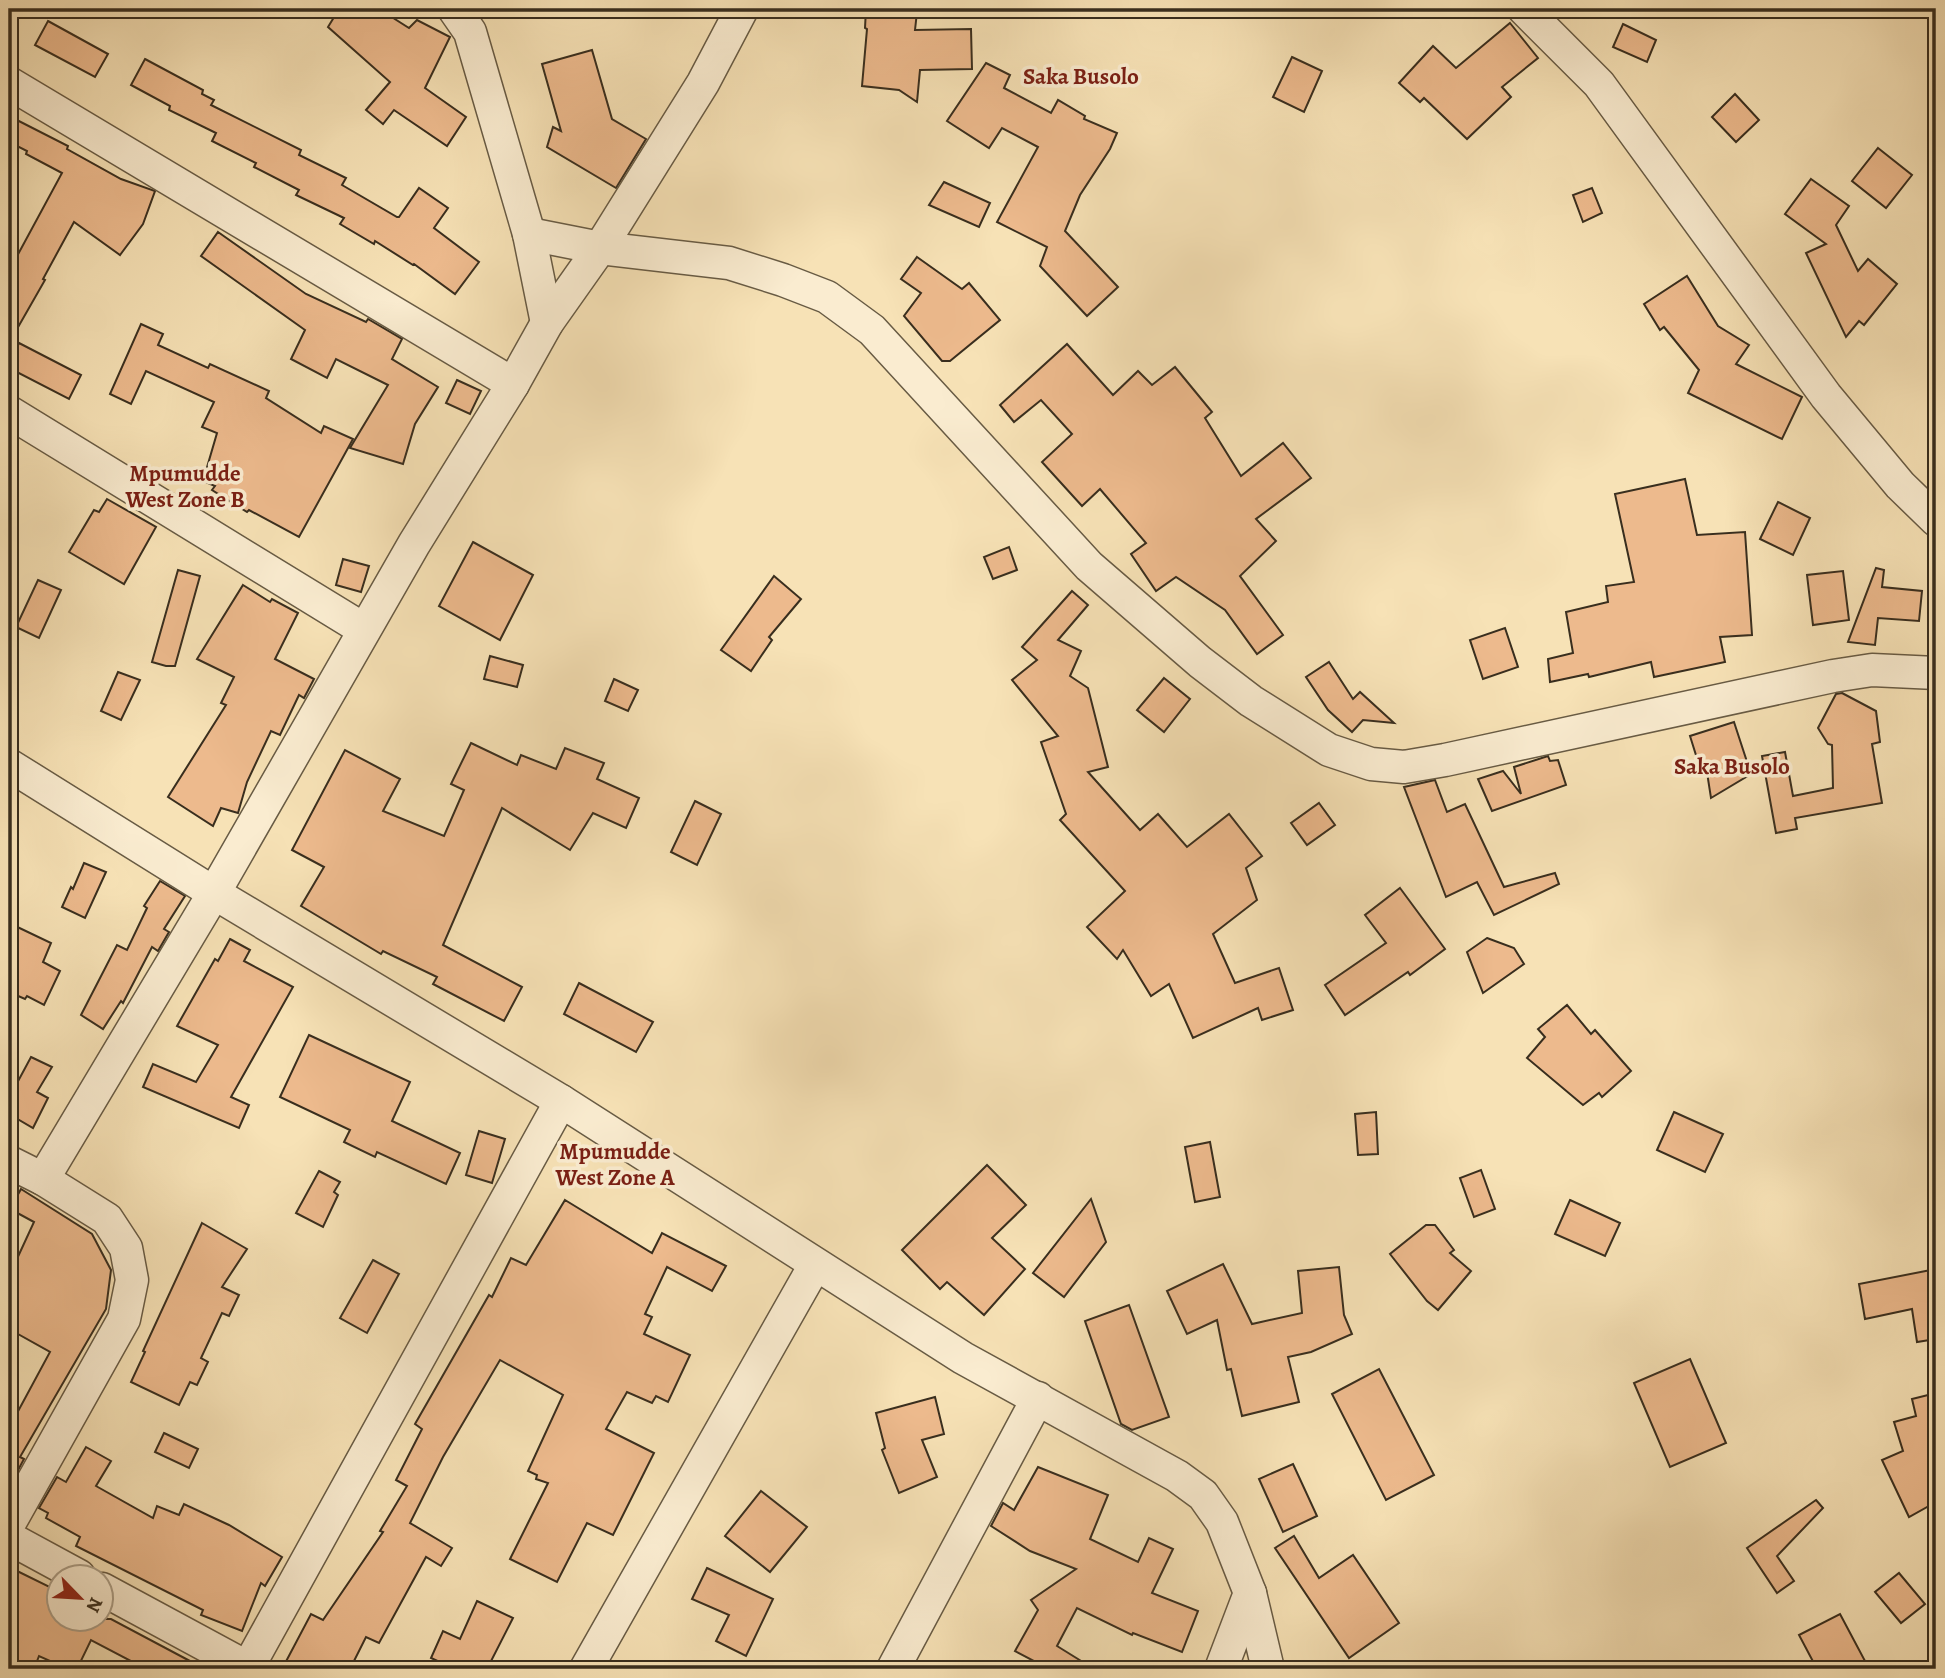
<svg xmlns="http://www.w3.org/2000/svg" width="1945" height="1678" viewBox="0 0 1945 1678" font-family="Alegreya,serif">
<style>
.building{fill:#edba8d;stroke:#392e1e;stroke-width:2}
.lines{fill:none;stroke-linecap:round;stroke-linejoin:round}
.minor-casing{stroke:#685b44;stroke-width:35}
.minor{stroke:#faecd0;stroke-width:32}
.labels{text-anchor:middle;stroke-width:7;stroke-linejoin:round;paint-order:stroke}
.quarter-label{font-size:23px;font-weight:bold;fill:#7a1f14;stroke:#faecd0}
</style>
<rect width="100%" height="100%" fill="#f7e2b6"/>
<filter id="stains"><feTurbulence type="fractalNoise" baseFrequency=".00286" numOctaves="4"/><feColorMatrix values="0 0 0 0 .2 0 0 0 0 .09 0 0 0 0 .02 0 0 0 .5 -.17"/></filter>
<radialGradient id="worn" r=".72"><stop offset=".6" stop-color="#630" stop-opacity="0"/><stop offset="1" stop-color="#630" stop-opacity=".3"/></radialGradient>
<!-- building -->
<g class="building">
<polygon points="339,9 379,9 409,28 417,20 450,37 425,88 466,117 447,146 394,110 383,124 366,110 390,82 328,27"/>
<polygon points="866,9 917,12 915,30 971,29 972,69 920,70 917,102 899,90 862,86 867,29 865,28"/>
<polygon points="48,21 108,54 95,77 35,45"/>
<polygon points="1510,23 1538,58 1502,87 1511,97 1467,139 1424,98 1420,102 1399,83 1433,46 1456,68"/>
<polygon points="1623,24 1656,40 1647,62 1613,47"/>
<polygon points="592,50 612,119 646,139 616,188 547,147 553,127 561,131 542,64"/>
<polygon points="1292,57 1322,71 1304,112 1273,97"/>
<polygon points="145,59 203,90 202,94 214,100 211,105 301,150 299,155 346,178 342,185 397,217 399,217 419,188 448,208 434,228 479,262 455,294 414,264 413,265 375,241 374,244 340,224 344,218 296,195 299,190 254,167 256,163 212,141 216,133 169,110 170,106 131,85"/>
<polygon points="986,63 1010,75 1004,88 1051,113 1058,100 1085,116 1084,119 1117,133 1110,149 1080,195 1065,231 1118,287 1087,316 1040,266 1047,247 997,222 1038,147 1002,128 989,148 947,121"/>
<polygon points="1735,94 1759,120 1736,142 1712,117"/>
<polygon points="9,116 68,146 67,149 121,179 155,191 143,224 120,255 74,222 43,279 45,280 9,343 9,271 62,173 26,154 27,151 9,142"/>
<polygon points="1878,148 1912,175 1886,208 1852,181"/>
<polygon points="1811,179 1849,206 1836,225 1858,271 1868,259 1897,284 1864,325 1859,321 1846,337 1806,253 1826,244 1785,214"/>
<polygon points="944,182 990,203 979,227 929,205"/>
<polygon points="1592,188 1602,213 1583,222 1573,195"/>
<polygon points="218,232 306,294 366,322 368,319 402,339 392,359 438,387 415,424 403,464 350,448 388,385 336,359 327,378 291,359 305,330 201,256"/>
<polygon points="917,257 962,289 969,283 1000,320 950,361 942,361 904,316 921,293 901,279"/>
<polygon points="1687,276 1718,326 1749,345 1736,364 1802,397 1782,439 1688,393 1699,370 1664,327 1660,330 1644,304"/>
<polygon points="141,324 163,334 158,345 208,368 210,364 269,391 266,398 321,433 324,426 353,439 299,537 249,510 247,512 212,490 215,486 203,481 217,433 202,427 214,402 146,371 131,404 110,394"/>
<polygon points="19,343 81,375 69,399 9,368"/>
<polygon points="1067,344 1113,395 1138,371 1152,385 1175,367 1212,412 1205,418 1241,476 1283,443 1311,478 1256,519 1276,541 1240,576 1283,635 1257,654 1225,610 1176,577 1156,591 1131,554 1146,543 1100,489 1082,506 1042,462 1072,434 1041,400 1014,422 1000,405"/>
<polygon points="457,380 481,391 470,414 446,403"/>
<polygon points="1685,479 1697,535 1745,532 1752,635 1720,637 1725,662 1654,677 1651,662 1589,677 1588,674 1550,682 1548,659 1573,653 1566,612 1608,602 1606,586 1634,582 1615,494"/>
<polygon points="107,499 156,527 124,584 69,552 94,510 99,512"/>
<polygon points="1778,502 1810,518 1793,555 1760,539"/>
<polygon points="473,542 533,575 500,640 439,606"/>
<polygon points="1009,547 1017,570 993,579 984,557"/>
<polygon points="343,559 369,566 361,592 336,585"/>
<polygon points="1876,568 1884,570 1882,587 1922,591 1919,621 1878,618 1875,645 1848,642"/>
<polygon points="178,570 200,576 175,666 166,666 152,662"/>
<polygon points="1843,571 1849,620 1813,625 1807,575"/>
<polygon points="774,576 801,599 769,637 772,640 751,671 721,650"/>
<polygon points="38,580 61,590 39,638 16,627"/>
<polygon points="243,585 270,602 272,599 298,613 275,659 314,679 304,698 299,695 280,735 271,731 247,782 238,813 221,808 213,826 168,797 226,705 221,703 234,677 197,659"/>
<polygon points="1072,591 1088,605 1058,640 1081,651 1070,676 1088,688 1108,767 1088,772 1140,830 1158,814 1187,847 1229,814 1262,856 1246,868 1257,900 1213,934 1235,983 1279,968 1293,1010 1262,1020 1258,1008 1193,1038 1169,984 1151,996 1123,950 1117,959 1087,927 1125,891 1060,820 1066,814 1041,742 1058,736 1012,680 1037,660 1022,647"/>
<polygon points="1505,628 1518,667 1483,679 1470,640"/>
<polygon points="490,656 523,665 517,687 484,679"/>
<polygon points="1329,662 1353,699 1360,692 1394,723 1363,720 1352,732 1328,710 1306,677"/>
<polygon points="118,672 140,680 121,720 101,711"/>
<polygon points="1164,678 1190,699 1164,732 1137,710"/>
<polygon points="614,679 638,690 628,711 605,701"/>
<polygon points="1842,693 1876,711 1880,742 1872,744 1882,803 1795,818 1797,829 1776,833 1762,756 1785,752 1793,796 1833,788 1832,745 1828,744 1818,728 1836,694"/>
<polygon points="1734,722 1751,774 1711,798 1706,766 1700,768 1690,736"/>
<polygon points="471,743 517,765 521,755 556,769 565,748 604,763 597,779 639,798 626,828 593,813 570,850 502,808 443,945 522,987 504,1021 433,984 437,977 383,951 381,954 301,906 324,867 292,850 345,750 400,779 383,811 444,836 464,790 451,784"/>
<polygon points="1548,756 1550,761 1558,760 1566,785 1492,811 1478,779 1503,771 1521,794 1514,767"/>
<polygon points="1435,780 1447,812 1465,804 1504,887 1555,873 1559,884 1494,915 1477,882 1446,897 1404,787"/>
<polygon points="695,801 721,814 697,865 671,852"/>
<polygon points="1319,803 1335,825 1307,845 1291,823"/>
<polygon points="84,863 106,872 85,918 62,907 71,887 73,889"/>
<polygon points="160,881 185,896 164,929 169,932 158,951 152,947 123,1003 121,1001 103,1029 81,1015 117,945 127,950 147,908 144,906"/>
<polygon points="1400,888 1445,949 1410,975 1408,972 1345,1015 1325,985 1386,943 1365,915"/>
<polygon points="9,923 51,943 43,962 60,971 44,1005 27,996 25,999 9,992"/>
<polygon points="1487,938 1514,948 1524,964 1483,993 1467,952"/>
<polygon points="230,939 250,950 244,961 293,987 231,1097 249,1105 239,1128 143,1087 153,1064 196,1082 218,1045 177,1026 215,959 218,961"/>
<polygon points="579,983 653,1022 636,1052 564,1014"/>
<polygon points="1567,1005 1591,1034 1595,1030 1631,1071 1602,1097 1599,1093 1583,1105 1527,1058 1545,1037 1538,1029"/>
<polygon points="309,1035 410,1082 392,1121 460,1153 446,1184 377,1152 375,1157 344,1142 350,1130 280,1097"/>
<polygon points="31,1057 52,1067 37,1092 48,1098 33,1128 9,1114 9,1098"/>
<polygon points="1376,1112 1378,1154 1358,1155 1355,1114"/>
<polygon points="1674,1112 1723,1134 1705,1172 1657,1150"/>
<polygon points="479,1131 505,1139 492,1183 466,1175"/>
<polygon points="1210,1142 1220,1197 1195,1202 1185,1147"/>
<polygon points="987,1165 1026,1205 992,1238 1025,1269 984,1315 947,1282 940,1289 902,1250"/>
<polygon points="1481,1170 1495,1209 1474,1217 1460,1178"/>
<polygon points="319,1171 340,1182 334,1192 338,1195 323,1227 296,1213"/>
<polygon points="21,1189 92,1234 111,1270 106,1309 20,1457 24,1459 9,1487 9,1428 50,1352 9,1329 9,1257 16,1261 34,1222 10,1209"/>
<polygon points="1091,1199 1106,1242 1064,1297 1033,1273"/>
<polygon points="565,1200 652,1253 662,1233 726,1266 712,1291 667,1267 645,1314 652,1317 644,1334 690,1355 668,1402 656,1396 652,1403 627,1392 606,1429 654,1453 613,1535 587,1523 557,1582 510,1559 548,1483 536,1479 537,1475 528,1471 563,1395 500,1360 443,1457 410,1523 452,1548 441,1566 426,1557 379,1643 366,1637 350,1669 282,1669 311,1614 323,1620 383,1532 380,1531 407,1486 396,1480 422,1429 415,1424 489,1295 492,1297 511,1258 526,1265"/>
<polygon points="1570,1200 1620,1223 1605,1256 1555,1234"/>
<polygon points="202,1223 247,1249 222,1287 239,1295 229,1316 222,1313 201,1358 208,1362 197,1385 190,1382 179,1405 131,1382 145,1352 143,1351"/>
<polygon points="1426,1225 1435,1225 1454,1250 1450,1253 1471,1271 1438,1310 1427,1301 1390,1254"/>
<polygon points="373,1260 399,1274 367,1333 340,1318"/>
<polygon points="1223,1264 1252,1324 1302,1313 1298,1271 1339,1267 1344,1315 1352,1334 1311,1352 1288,1357 1299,1402 1242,1416 1231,1369 1227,1370 1217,1320 1187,1334 1167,1291"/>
<polygon points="1936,1269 1936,1339 1917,1342 1912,1309 1865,1319 1859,1284"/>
<polygon points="1129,1305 1169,1417 1132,1430 1121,1424 1085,1321"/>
<polygon points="1690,1359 1726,1443 1670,1467 1634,1383"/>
<polygon points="1379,1369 1434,1475 1386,1500 1332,1394"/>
<polygon points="1936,1393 1936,1502 1909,1517 1882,1460 1903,1451 1894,1422 1916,1416 1912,1399"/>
<polygon points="935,1397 944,1434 922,1440 937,1477 899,1493 882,1450 885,1448 876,1413"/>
<polygon points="164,1433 198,1449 189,1468 155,1452"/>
<polygon points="86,1447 111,1461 96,1486 153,1518 157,1506 179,1515 184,1504 229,1525 282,1557 265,1586 261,1583 242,1631 201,1615 203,1610 76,1546 80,1537 46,1518 48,1513 39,1508 57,1477 66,1482"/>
<polygon points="1293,1464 1317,1516 1283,1532 1259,1479"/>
<polygon points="1038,1467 1108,1495 1090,1539 1138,1562 1149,1538 1173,1549 1152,1593 1198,1611 1182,1652 1133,1633 1132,1635 1077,1608 1057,1646 1094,1669 1049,1669 1015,1651 1038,1610 1031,1600 1076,1569 1030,1551 991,1526 1003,1503 1014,1510"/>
<polygon points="761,1491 807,1527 770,1572 725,1536"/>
<polygon points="1816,1500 1823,1508 1777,1556 1794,1581 1777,1593 1747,1548"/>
<polygon points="1294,1536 1319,1578 1353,1555 1399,1623 1349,1658 1275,1548"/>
<polygon points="9,1567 60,1592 60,1619 111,1619 205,1669 146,1669 91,1640 77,1669 68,1669 39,1656 34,1669 9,1661"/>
<polygon points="707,1568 773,1599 746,1656 716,1641 729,1615 692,1599"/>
<polygon points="1899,1573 1925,1604 1901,1623 1875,1592"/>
<polygon points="477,1601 513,1618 487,1669 455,1669 431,1658 443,1631 460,1639"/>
<polygon points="1840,1614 1865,1661 1849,1669 1817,1669 1799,1635"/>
</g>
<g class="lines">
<defs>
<g id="minor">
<polyline points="454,9 470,32 529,234 547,323"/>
<polyline points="1524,9 1599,84 1826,396 1900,485 1936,520"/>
<polyline points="9,83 513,384"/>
<polyline points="529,234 600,248 729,263 783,280 827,297 872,330 1089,566 1200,662 1251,701 1329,750 1371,764 1404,767 1445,760 1833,676 1872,670 1936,673"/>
<polyline points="9,412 363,629"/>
<polyline points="9,765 214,893 561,1101 963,1358 1177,1476 1203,1495 1222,1522 1250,1593 1221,1669"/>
<polyline points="9,1162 43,1179 107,1219 126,1248 132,1280 124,1319 9,1524"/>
<polyline points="43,1179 214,893 414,544 513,384 547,323 600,248 703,83 742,9"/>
<polyline points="9,1538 79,1576"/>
<polyline points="102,1589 250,1669"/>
<polyline points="1250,1593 1268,1669"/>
<polyline points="247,1669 561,1101"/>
<polyline points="586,1669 815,1265"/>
<polyline points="893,1669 1038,1398"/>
</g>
</defs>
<!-- minor casing -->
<use href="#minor" class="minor-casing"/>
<!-- minor -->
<use href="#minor" class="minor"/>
</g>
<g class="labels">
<!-- quarter labels -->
<g class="quarter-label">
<text x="1081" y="84">Saka Busolo</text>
<text x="185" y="481">Mpumudde<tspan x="185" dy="26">West Zone B</tspan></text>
<text x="1732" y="774">Saka Busolo</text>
<text x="615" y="1159">Mpumudde<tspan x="615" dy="26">West Zone A</tspan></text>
</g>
</g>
<!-- margin -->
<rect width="1945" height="1678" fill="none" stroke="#f7e2b6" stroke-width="35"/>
<rect x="10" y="10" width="1924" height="1657" fill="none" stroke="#392e1e" stroke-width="3.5"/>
<rect x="18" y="18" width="1910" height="1643" fill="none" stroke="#392e1e" stroke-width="2"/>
<!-- north arrow -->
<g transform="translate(80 1598) rotate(115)"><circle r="33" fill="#faecd0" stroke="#ada089" stroke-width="2"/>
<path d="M0-5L12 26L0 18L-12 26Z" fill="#8f2418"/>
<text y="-10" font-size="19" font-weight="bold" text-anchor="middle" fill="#392e1e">N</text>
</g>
<rect width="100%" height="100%" filter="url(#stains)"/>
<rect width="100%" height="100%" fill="url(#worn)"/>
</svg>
